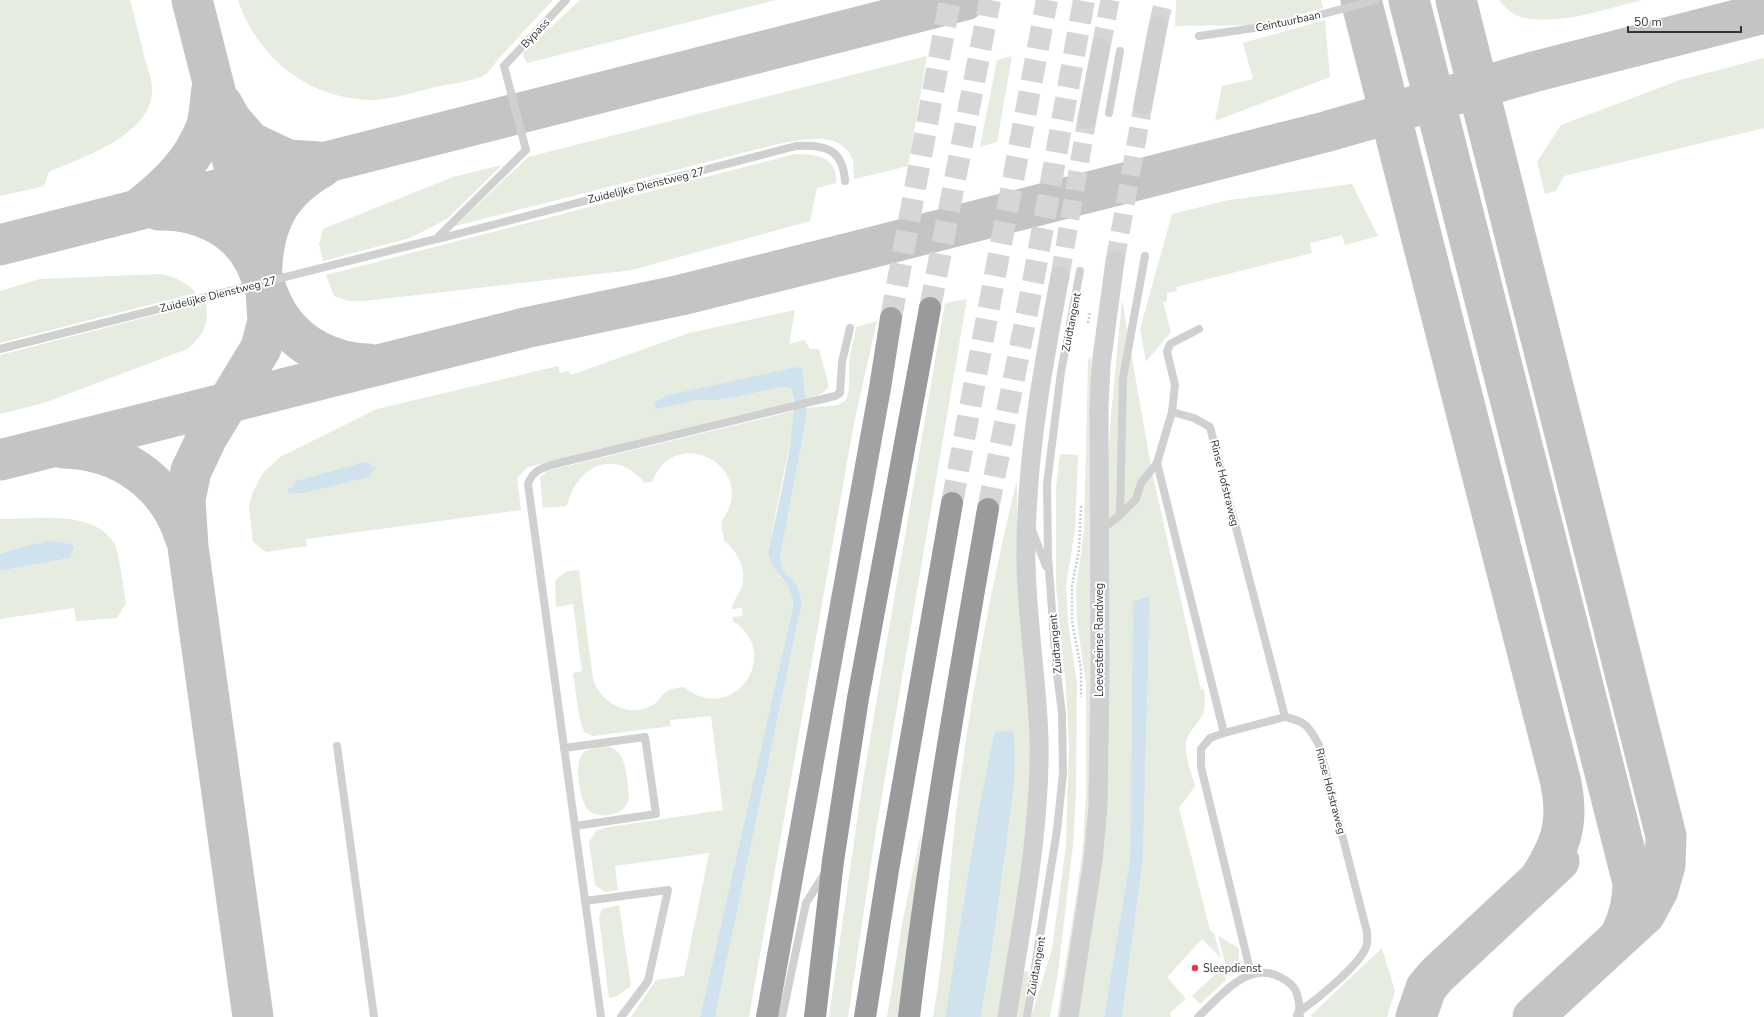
<svg xmlns="http://www.w3.org/2000/svg" width="1764" height="1017" viewBox="0 0 1764 1017" font-family="'Nunito Sans',sans-serif">
<style>
.green{fill:#e6ecdf;fill-rule:evenodd}
.water{fill:#cfe2ee}
.lines{fill:none;stroke-linecap:round;stroke-linejoin:round}
.taxiway{stroke:#c4c4c4;stroke-width:41}
.tertiary-tunnel{stroke:#d6d6d6;stroke-width:19;stroke-dasharray:19 10;stroke-linecap:butt}
.trunk-tunnel{stroke:#d6d6d6;stroke-width:22;stroke-dasharray:22 11;stroke-linecap:butt}
.motorway-tunnel{stroke:#d6d6d6;stroke-width:22;stroke-dasharray:22 11;stroke-linecap:butt}
.path{stroke:#cdcdcd;stroke-width:2.5;stroke-dasharray:2 2;stroke-linecap:butt}
.service{stroke:#d0d0d0;stroke-width:8}
.tertiary{stroke:#d0d0d0;stroke-width:19}
.trunk{stroke:#a2a2a2;stroke-width:22}
.motorway{stroke:#9a9a9a;stroke-width:22}
.poi-dot{fill:#e63946;stroke:#fff;stroke-width:1.5}
.labels{text-anchor:middle;stroke-width:4;stroke-linejoin:round;paint-order:stroke}
.street-label{font-size:11px;fill:#333;stroke:#fff}
.poi-label{font-size:11px;fill:#333;stroke:#fff;text-anchor:start}
</style>
<rect width="100%" height="100%" fill="#fff"/>
<!-- green -->
<g class="green">
<path d="M0,0h130c5,20 10,39 15,59 2,9 6,18 7,27 4,48 -69,71 -103,86l-5,14 -44,10z"/>
<path d="M238,0h315c-18,19 -36,39 -54,58 -4,5 -10,15 -16,18 -14,6 -33,8 -48,11 -20,5 -41,12 -62,13 -63,0 -116,-42 -135,-100z"/>
<polygon points="580,0 776,0 527,63 522,54"/>
<polygon points="1176,0 1321,0 1323,8 1263,25 1175,26"/>
<path d="M1499,0h143c-37,9 -81,25 -118,18 -10,-2 -19,-10 -25,-18z"/>
<polygon points="1325,20 1330,77 1215,121 1222,86 1253,79 1243,43"/>
<path d="M927,56l-19,110 -54,13c-1,-6 0,-13 -1,-19 -12,-31 -51,-20 -75,-16l-323,82 73,-69z"/>
<polygon points="1012,56 997,142 980,147 997,60"/>
<polygon points="1764,58 1764,128 1564,176 1556,191 1545,194 1537,162 1561,125 1680,80"/>
<path d="M795,154c20,0 43,2 41,29l-19,5 -7,33 -178,49 -267,31h-17l-14,-5 -8,-21z"/>
<polygon points="502,165 447,219 410,238 323,261 319,244 323,229 453,177"/>
<polygon points="1352,184 1378,236 1345,245 1342,235 1310,243 1312,253 1176,287 1177,291 1167,293 1167,301 1163,302 1171,332 1146,362 1140,329 1172,214 1229,200"/>
<path d="M162,274c15,4 24,8 34,19l-196,50v-52l40,-12z"/>
<polygon points="967,299 876,830 848,1017 829,1017 862,786 945,303"/>
<path d="M1122,300l29,167 50,223 3,-1c1,9 2,19 -2,27 -5,9 -15,17 -16,27 -1,14 5,29 9,43l-16,22 31,122 4,3 7,25 -19,-19 -35,38 19,22 -16,14 1,4h-49l21,-158 7,-262 -17,4 -3,258 -26,158h-26l32,-590z"/>
<path d="M206,302c3,22 -2,33 -19,47l-143,54 -44,11v-59z"/>
<path d="M795,310l-6,34 16,-4 5,9h9l10,37c-6,9 -13,10 -23,13l-2,-17 -140,14 -10,7 2,5 42,-8h18l16,-2 51,-11 8,1 3,4 -1,10 -265,65 -11,11 4,32 -215,29 1,7 -41,6 -13,-10 -4,-35 3,-13 10,-20 18,-17 97,-48 181,-43 2,7 9,-2 2,4 118,-42zM372,466h3l-6,11 -66,16 -14,1 3,-7z"/>
<path d="M877,321l-23,102 -105,594h-34l87,-415 -5,-17 -14,-15 -3,-12 26,-138v-12l32,-3 8,-5c6,-14 1,-28 4,-43 1,-10 5,-19 6,-30z"/>
<polygon points="1091,357 1092,683 1090,809 1063,1017 1057,1017 1077,892 1083,845 1086,792 1086,684 1077,622 1076,589 1084,531 1088,359"/>
<path d="M794,411v11l-26,130 11,24 11,12 3,6 -1,17 -92,406h-69l25,-37 28,-4 25,-123 -94,13 3,24 -13,2 -10,-7 -6,-43 7,-11 7,-3 120,-18 -12,-94 -41,4 1,6 -78,10 -9,-4 -5,-17 -6,-42 9,-2 -9,-67 -17,3 -1,-26c7,-8 13,-11 24,-11l14,109c8,24 35,40 60,26 6,-4 10,-13 16,-15 4,-2 11,-2 15,-3 47,40 101,-32 49,-66l-1,-4 11,-1 -1,-8 -10,1c0,-7 6,-13 9,-20 7,-18 -3,-38 -17,-48l-3,-19c41,-54 -46,-101 -69,-40l-7,1c-29,-36 -69,-18 -78,23l-24,2 -3,-30 7,-7z"/>
<polygon points="1060,454 1078,455 1075,530 1066,585 1068,622 1077,684 1076,792 1073,845 1058,972 1050,1017 1031,1017 1052,949 1066,846 1069,744 1066,688 1056,586 1056,488"/>
<path d="M1017,480l1,113 12,133v46l-2,45 -28,200h-19l22,-144 11,-100 -1,-41 -19,2 -15,74 -34,209h-12c12,-67 15,-136 23,-204 14,-112 34,-223 61,-333z"/>
<path d="M0,519c34,0 94,-10 114,24 5,8 10,49 12,60l-9,15 -41,3 -2,-13 -74,11v-48l70,-13 -22,-16 -33,7 -15,5z"/>
<path d="M607,746c19,5 18,23 21,40 0,5 2,10 0,15 -4,14 -28,19 -39,10 -9,-8 -16,-49 -6,-58 6,-5 16,-5 24,-7z"/>
<polygon points="922,828 901,1017 887,1017 903,919"/>
<polygon points="619,905 631,986 617,996 609,998 599,918 602,909"/>
<polygon points="1218,936 1239,948 1239,961 1236,961 1229,977"/>
<polygon points="1382,948 1395,991 1387,1017 1312,1017 1311,1015"/>
<polygon points="1222,968 1226,980 1200,1004 1192,996"/>
<polygon points="1023,971 1031,972 1023,1017 1015,1017"/>
</g>
<!-- water -->
<g class="water">
<path d="M797,367l5,2 4,30v21l-26,138 3,12 14,15 5,17 -87,415h-15l92,-406c5,-30 -19,-32 -24,-59 6,-26 35,-148 23,-164l-8,-1 -51,11 -16,2h-18l-42,9 -2,-6 10,-7z"/>
<polygon points="365,462 372,466 375,466 376,470 373,471 370,477 303,493 289,494 288,488 293,487 296,481"/>
<polygon points="48,541 71,544 74,547 70,558 0,571 0,554 15,549"/>
<polygon points="1150,596 1143,859 1122,1017 1104,1017 1130,859 1133,601"/>
<path d="M1010,731l3,1c5,32 -1,66 -5,98 -7,62 -17,125 -27,187h-36l34,-209 15,-74 3,-2z"/>
</g>
<g class="lines">
<!-- taxiway -->
<g class="taxiway">
<polyline points="192,0 266,291 268,321 261,348 207,437 191,471 185,499 188,547 253,1017"/>
<path d="M1361,0l200,783c8,41 0,62 -22,97"/>
<path d="M1409,0l224,883c0,18 -3,32 -11,49"/>
<polyline points="1456,0 1666,836 1665,865 1658,890 1645,914 1533,1017"/>
<polyline points="222,104 231,120 250,142 288,160 319,162"/>
<path d="M140,208c29,-23 52,-45 66,-80 4,-12 4,-27 6,-39"/>
<path d="M159,210c39,-1 78,16 96,52 9,18 13,39 25,56 20,29 53,45 88,46"/>
<polyline points="0,245 965,0"/>
<path d="M262,266c2,-47 20,-76 60,-99"/>
<path d="M63,448c57,1 105,34 122,89"/>
<polyline points="0,460 525,328 681,295 858,251 1325,132 1533,72 1764,13"/>
<polyline points="1416,1017 1426,988 1437,975 1559,861"/>
</g>
<!-- tertiary-tunnel -->
<g class="tertiary-tunnel">
<polyline points="1158,26 1164,0"/>
<polyline points="1101,47 1110,0"/>
<polyline points="1115,261 1143,105"/>
<polyline points="1060,276 1087,119"/>
</g>
<!-- trunk-tunnel -->
<polyline class="trunk-tunnel" points="891,318 950,0"/>
<!-- motorway-tunnel -->
<g class="motorway-tunnel">
<polyline points="930,308 990,0"/>
<polyline points="952,503 1047,0"/>
<polyline points="988,509 1033,282 1084,0"/>
</g>
<!-- path -->
<g class="path">
<polyline points="1088,323 1090,312"/>
<polyline points="1081,506 1079,550 1072,586 1072,621 1081,669 1081,697"/>
</g>
<!-- service -->
<g class="service">
<polyline points="1199,36 1289,23 1376,0"/>
<polyline points="1109,113 1120,51"/>
<path d="M438,239l358,-93c29,-2 47,3 49,35"/>
<polyline points="1199,329 1170,344 1167,352 1175,385 1172,412 1157,463 1224,733 1210,738 1201,749 1201,767 1251,974"/>
<polyline points="0,349 436,239 526,150 504,66 566,0"/>
<path d="M1172,412l22,6 16,9 75,290c21,4 24,10 34,28l48,187c0,5 1,11 -1,15 -7,19 -50,53 -67,65l1,5"/>
<polyline points="1120,515 1123,378 1145,256"/>
<polyline points="1032,530 1046,566"/>
<polyline points="1101,530 1120,515 1136,499 1141,483 1157,463"/>
<polyline points="1224,733 1285,717"/>
<polyline points="337,746 374,1017"/>
<polyline points="564,748 645,737 656,814 575,826"/>
<polyline points="585,901 668,890 648,981 621,1017"/>
<path d="M601,1017l-73,-533c5,-14 14,-16 27,-20l280,-68 5,-3 2,-31 8,-34"/>
<polyline points="782,1017 806,903 825,873"/>
<polyline points="1027,1017 1057,830 1063,773 1062,713 1056,666 1048,556 1047,484 1061,372 1080,271"/>
<path d="M1198,1017c22,-20 49,-57 82,-40 6,3 13,8 16,14 2,7 6,17 1,24"/>
</g>
<!-- tertiary -->
<g class="tertiary">
<polyline points="1143,105 1158,26"/>
<polyline points="1087,119 1101,47"/>
<path d="M1007,1017c14,-92 34,-185 32,-279 -2,-59 -12,-117 -13,-176 -1,-97 16,-191 34,-286"/>
<polyline points="1069,1017 1093,860 1098,806 1100,675 1099,408 1101,365 1115,261"/>
</g>
<!-- trunk -->
<polyline class="trunk" points="767,1017 880,388 891,318"/>
<!-- motorway -->
<g class="motorway">
<polyline points="815,1017 833,861 858,698 930,308"/>
<polyline points="865,1017 888,870 952,503"/>
<path d="M909,1017c20,-170 50,-339 79,-508"/>
</g>
</g>
<!-- markers -->
<circle class="poi-dot" cx="1195" cy="968" r="4"/>
<g class="labels">
<!-- street labels -->
<g class="street-label">
<text transform="translate(1288 21) rotate(-12)" y="4">Ceintuurbaan</text>
<text transform="translate(535 33) rotate(-47)" y="4">Bypass</text>
<text transform="translate(646 185) rotate(-14)" y="4">Zuidelijke Dienstweg 27</text>
<text transform="translate(218 294) rotate(-14)" y="4">Zuidelijke Dienstweg 27</text>
<text transform="translate(1071 322) rotate(-79)" y="4">Zuidtangent</text>
<text transform="translate(1225 483) rotate(76)" y="4">Rinse Hofstraweg</text>
<text transform="translate(1099 640) rotate(-90)" y="4">Loevesteinse Randweg</text>
<text transform="translate(1055 644) rotate(-95)" y="4">Zuidtangent</text>
<text transform="translate(1331 791) rotate(75)" y="4">Rinse Hofstraweg</text>
<text transform="translate(1036 966) rotate(-80)" y="4">Zuidtangent</text>
</g>
<!-- poi labels -->
<g class="poi-label">
<text x="1203" y="972">Sleepdienst</text>
</g>
</g>
<!-- scale -->
<path d="M1628 26v6h113v-6" fill="none" stroke="#333333" stroke-width="2"/>
<text x="1634" y="26" font-size="12" fill="#333333" stroke="#ffffff" stroke-width="3" paint-order="stroke">50 m</text>
</svg>
